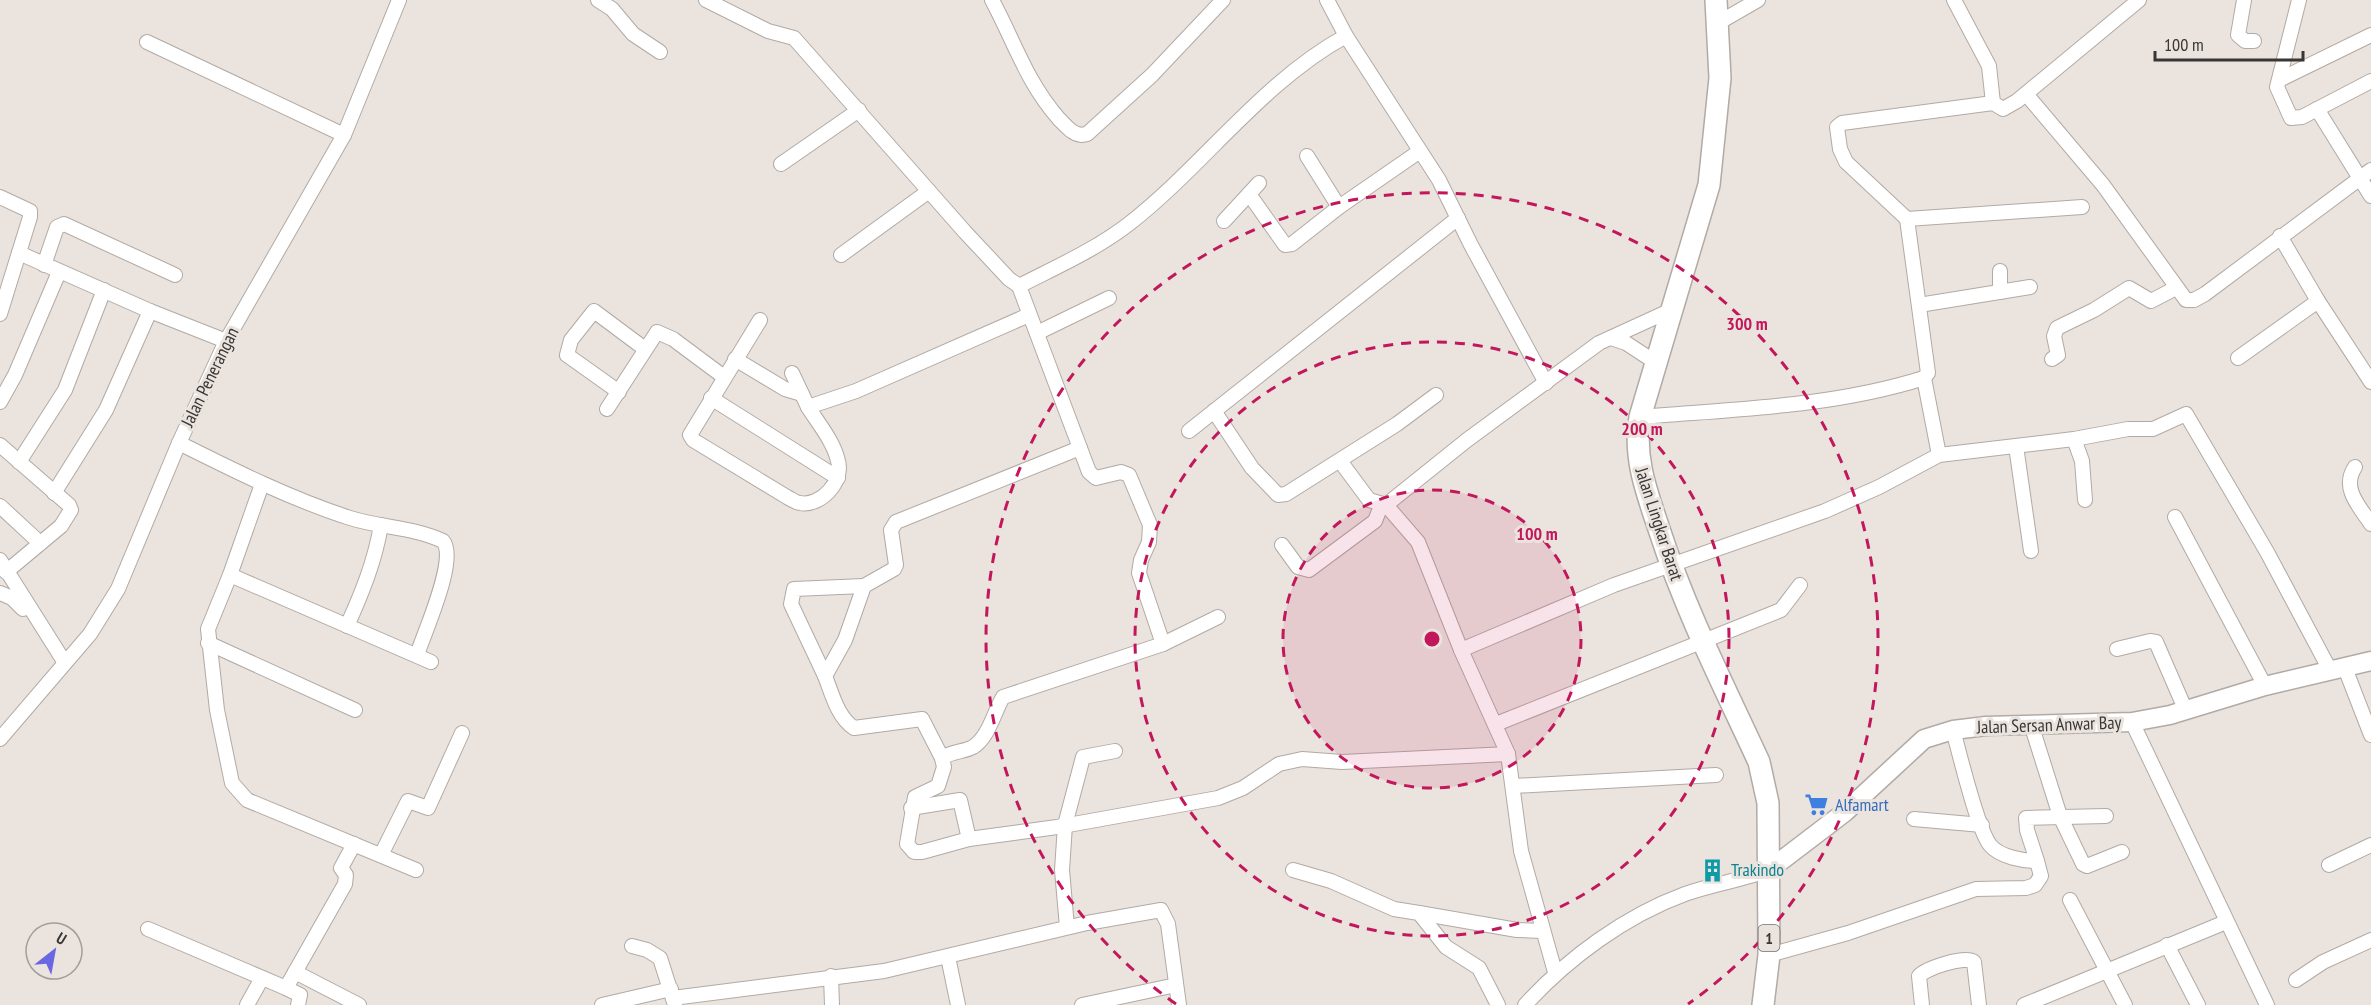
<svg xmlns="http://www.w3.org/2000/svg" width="2371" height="1005" viewBox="0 0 2371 1005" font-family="'PT Sans Narrow',sans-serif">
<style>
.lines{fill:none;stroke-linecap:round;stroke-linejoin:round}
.minor-casing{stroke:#b1aaa5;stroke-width:16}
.major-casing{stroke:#b1aaa5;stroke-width:21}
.highway-casing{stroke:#b1aaa5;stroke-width:24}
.minor{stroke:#fff;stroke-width:14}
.major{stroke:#fff;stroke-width:18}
.highway{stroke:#fff;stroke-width:21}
.ring{fill:none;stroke:#c2185b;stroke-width:3;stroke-dasharray:10 8}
.labels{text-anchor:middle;stroke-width:6;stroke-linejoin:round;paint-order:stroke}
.shield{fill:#eae3de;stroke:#6e6b68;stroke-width:1.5}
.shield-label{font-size:16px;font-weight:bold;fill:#393735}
.street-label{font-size:18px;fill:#393735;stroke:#eae3de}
.shop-label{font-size:18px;fill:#366cbe;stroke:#eae3de;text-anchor:start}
.culture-label{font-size:18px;fill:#0d838f;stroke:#eae3de;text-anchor:start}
.centre{fill:#c2185b;stroke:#eae3de;stroke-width:3}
.ring-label{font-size:18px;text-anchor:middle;font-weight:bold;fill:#c2185b;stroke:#eae3de;stroke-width:6;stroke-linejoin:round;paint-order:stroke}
</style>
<rect width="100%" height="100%" fill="#eae3de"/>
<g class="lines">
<defs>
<g id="minor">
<polyline points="598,0 612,9 633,34 660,52"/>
<path d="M706,0l62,31 26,7 171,194 44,47 10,7c37,-19 78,-37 111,-63 73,-57 133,-142 216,-187l93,144 32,65 75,138"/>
<path d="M992,0c23,43 34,81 67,119 7,7 12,14 22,16l6,-1 65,-59 71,-75"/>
<polyline points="1327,0 1346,36"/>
<polyline points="1954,0 1989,66 1993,103"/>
<polyline points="2244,0 2238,35 2245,41 2254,41"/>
<polyline points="2299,0 2277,87 2291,118 2302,117 2371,81"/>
<polyline points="1718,23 1758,0"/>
<polyline points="147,42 344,135"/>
<polyline points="2281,79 2371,35"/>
<polyline points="2026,94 2103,185 2186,300 2194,300 2205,294 2371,170"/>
<polyline points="2317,109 2371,196"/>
<polyline points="1307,156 1339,207 1420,151"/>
<polyline points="781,164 859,110"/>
<polyline points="1249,194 1285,245 1292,244 1339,207"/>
<polyline points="0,197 30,211 30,217 0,314"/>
<polyline points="2082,207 1907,219 1846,162 1840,149 1837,127 1842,123 1993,103 2003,109 2017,101 2139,0"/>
<polyline points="1907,219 1928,373 1924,378"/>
<polyline points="1224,221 1259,183"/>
<polyline points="2280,236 2318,301 2371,382"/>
<polyline points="19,253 150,311 226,341"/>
<polyline points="841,255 929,191"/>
<polyline points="44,265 57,227 64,224 175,275"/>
<polyline points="2000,271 2000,292"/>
<polyline points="1019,286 1089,472 1096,478 1121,472 1129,475 1150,525 1149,542 1141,560 1139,573 1163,644"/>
<polyline points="1919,305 2030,287"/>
<path d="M760,320l-70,115 3,5 94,57c4,2 9,6 13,6 21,4 44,-22 38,-42 -4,-19 -20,-38 -30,-54"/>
<polyline points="1037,333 1109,298"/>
<polyline points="1611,338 1626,343 1655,362"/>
<polyline points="2238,358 2318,301"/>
<polyline points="735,359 785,389 802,394"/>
<polyline points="2052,359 2058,355 2054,336 2057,328 2094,310 2129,288 2151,301 2176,288"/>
<polyline points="792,373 808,407 856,391 1029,315"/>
<polyline points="619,392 567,355 571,340 594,311 645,349"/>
<polyline points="711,398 838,478"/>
<polyline points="0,402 15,375 59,272"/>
<polyline points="607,409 657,332 673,339 724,377"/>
<polyline points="1214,411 1252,468 1278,495 1286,494 1397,424 1436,395"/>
<path d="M1640,417c95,-8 192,-10 284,-39l15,77"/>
<polyline points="1189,431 1458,218"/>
<polyline points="2074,439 2082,461 2085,500"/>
<path d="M179,443c56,28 112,56 171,75 32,10 63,9 93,23 15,18 -19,92 -26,114"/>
<polyline points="0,445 69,505 71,510 61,526 6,572"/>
<polyline points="2016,446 2031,551"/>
<polyline points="1340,461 1369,500 1386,505 1418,542 1461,650 1508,754 1521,851 1555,972"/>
<polyline points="19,462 65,390 104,290"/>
<path d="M2355,467c-14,21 4,39 16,57"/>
<polyline points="262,484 230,575 208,629 217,710 232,783 247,800 416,870"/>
<polyline points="54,493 106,410 150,311"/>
<polyline points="1386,505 1467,440 1599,343 1669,311"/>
<polyline points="0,506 40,543"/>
<polyline points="2175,517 2265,686"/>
<polyline points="1282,545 1298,567 1309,570 1375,521 1381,506"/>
<polyline points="0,560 65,663"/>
<polyline points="230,575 431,662"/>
<polyline points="0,593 12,598 23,609"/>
<path d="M1218,617l-55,27 -160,53c-9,15 -14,40 -30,50 -9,5 -21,4 -31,11l2,9 -6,19 -23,11 -8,47 7,8h8l47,-13 88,-12 161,-29 25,-10 36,-24 23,-5 40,3 166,-8"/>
<path d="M347,626c15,-33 28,-65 34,-101"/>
<polyline points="208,643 355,710"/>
<polyline points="2117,649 2150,641 2156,642 2186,711"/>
<polyline points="1461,650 1614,585 1825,511 1879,487 1939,455 2074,439 2128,429 2153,429 2186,414 2267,552 2331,672"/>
<polyline points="2345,668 2371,735"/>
<polyline points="825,676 791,604 794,589 864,586"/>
<polyline points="2132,722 2267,1005"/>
<polyline points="1496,724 1781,610 1800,585"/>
<polyline points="2031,724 2060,816 2083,864 2087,866 2122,852"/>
<path d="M1953,730c7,25 24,98 37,115 10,12 33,16 47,16l-10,-31 -1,-12 80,-2"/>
<polyline points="0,739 90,634 118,589 179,443 226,341 344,135 399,0"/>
<path d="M942,758l-20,-39 -68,9c-16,-10 -22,-34 -29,-52l20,-36 19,-54 30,-17 2,-4 -5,-35 5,-8 184,-74"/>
<polyline points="1514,786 1716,775"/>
<polyline points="911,808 960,800 969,839"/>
<polyline points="1914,819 1982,825"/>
<polyline points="381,855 408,801 428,808 462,733"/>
<polyline points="2329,865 2371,845"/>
<polyline points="1293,870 1331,881 1394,909 1419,913 1446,947 1479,968 1498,1005"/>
<polyline points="2070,900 2125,1005"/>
<polyline points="1419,913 1517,930 1542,931"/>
<polyline points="1067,927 1062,870 1065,825 1083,757 1115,751"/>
<polyline points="148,929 286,988 300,995 298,1005"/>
<polyline points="2167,945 2198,1005"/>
<polyline points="632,946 647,950 660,958 675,1005"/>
<polyline points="1769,955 1848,933 1976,889 2026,888 2035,885 2041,876 2037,861"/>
<polyline points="948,957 958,1005"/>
<polyline points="295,972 359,1005"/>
<polyline points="831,976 832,1005"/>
<polyline points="2296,980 2323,962 2371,940"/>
<polyline points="286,988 345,884 346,875 341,868 354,844"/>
<polyline points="673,998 884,971 1087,923 1161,910 1168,924 1179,1005"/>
<polyline points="247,1005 262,978"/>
<polyline points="602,1005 671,989"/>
<polyline points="1082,1005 1176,985"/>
<path d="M1525,1005c43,-47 100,-89 160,-111 28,-10 57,-14 84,-24"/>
<path d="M1922,1005l-3,-29c7,-8 47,-21 55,-14l5,43"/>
<polyline points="2024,1005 2226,922"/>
</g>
<polyline id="major" points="1769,870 1845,812 1924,739 1953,730 1986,726 2132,722 2170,715 2265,686 2371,661"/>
<path id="highway" d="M1716,0l4,78 -11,107 -69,232c-7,41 7,76 20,115 26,80 64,154 99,230l9,41 1,152 -6,50"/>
</defs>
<!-- minor casing -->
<use href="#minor" class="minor-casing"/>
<!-- major casing -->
<use href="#major" class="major-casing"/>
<!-- highway casing -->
<use href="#highway" class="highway-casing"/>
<!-- minor -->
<use href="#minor" class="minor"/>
<!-- major -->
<use href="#major" class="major"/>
<!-- highway -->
<use href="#highway" class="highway"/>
</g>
<!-- distance rings -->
<circle cx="1432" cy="639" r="149" fill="#c2185b" fill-opacity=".12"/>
<g class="ring">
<circle cx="1432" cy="639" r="149"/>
<circle cx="1432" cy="639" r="297"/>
<path d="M1176 1004A446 446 0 1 1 1688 1004"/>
</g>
<!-- icons -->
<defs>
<symbol id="supermarket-bare" viewBox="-9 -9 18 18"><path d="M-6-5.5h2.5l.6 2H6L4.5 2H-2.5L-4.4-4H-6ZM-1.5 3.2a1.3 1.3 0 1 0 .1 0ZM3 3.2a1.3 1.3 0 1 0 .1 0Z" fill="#3f7fe0" stroke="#eae3de" stroke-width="2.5" paint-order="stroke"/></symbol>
<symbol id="building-bare" viewBox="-9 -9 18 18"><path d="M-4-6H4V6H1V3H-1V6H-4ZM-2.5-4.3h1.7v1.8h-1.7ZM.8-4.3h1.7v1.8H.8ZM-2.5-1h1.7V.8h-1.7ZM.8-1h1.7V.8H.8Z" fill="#0f9aa8" stroke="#eae3de" stroke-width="2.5" paint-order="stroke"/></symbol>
</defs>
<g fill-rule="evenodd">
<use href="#supermarket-bare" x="1800" y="788" width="33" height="33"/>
<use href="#building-bare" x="1696" y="854" width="33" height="33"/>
</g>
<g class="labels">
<!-- shield labels -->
<rect class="shield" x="1758.5" y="925" width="21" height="26" rx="4.5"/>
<g class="shield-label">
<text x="1769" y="944">1</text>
</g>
<!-- street labels -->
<g class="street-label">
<text transform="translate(210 377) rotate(-64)" y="6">Jalan Penerangan</text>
<text transform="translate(1659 524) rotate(72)" y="6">Jalan Lingkar Barat</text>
<text transform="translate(2049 725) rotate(-2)" y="6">Jalan Sersan Anwar Bay</text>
</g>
<!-- shop labels -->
<g class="shop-label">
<text x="1835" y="811">Alfamart</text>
</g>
<!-- culture labels -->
<g class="culture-label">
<text x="1731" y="876">Trakindo</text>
</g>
</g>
<circle cx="1432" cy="639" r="9" class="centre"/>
<g class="ring-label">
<text x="1747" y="330">300 m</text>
<text x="1642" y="435">200 m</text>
<text x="1537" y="540">100 m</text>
</g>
<!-- north arrow -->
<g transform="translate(54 951) rotate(31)"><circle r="28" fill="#eae3de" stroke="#a39e9a" stroke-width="1.5"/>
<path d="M0-4.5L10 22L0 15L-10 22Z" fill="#6b67e1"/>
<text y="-9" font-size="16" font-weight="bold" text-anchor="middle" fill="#393735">U</text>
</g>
<!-- scale -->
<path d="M2155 51v9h148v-9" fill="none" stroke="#393735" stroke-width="3"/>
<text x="2164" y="51" font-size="18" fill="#393735" stroke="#eae3de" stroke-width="4.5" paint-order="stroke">100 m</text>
</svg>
